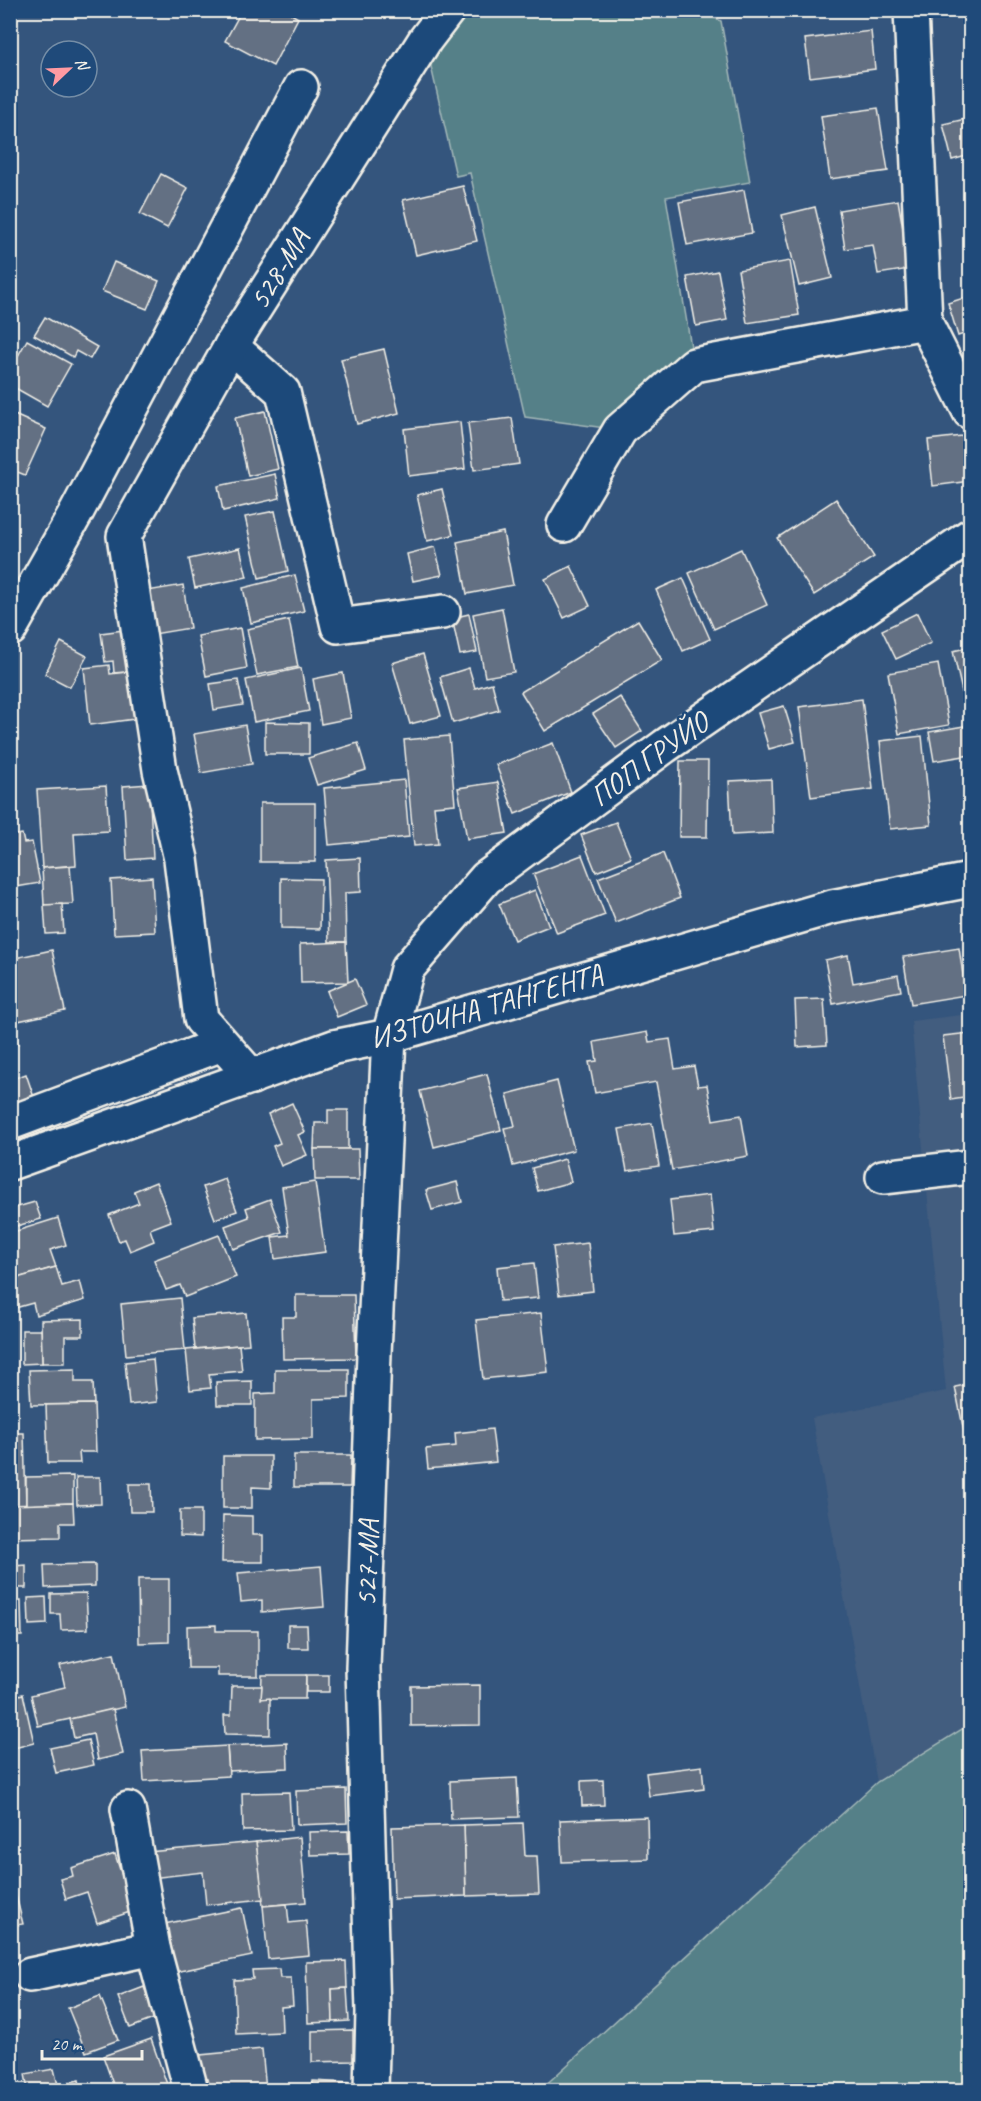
<svg xmlns="http://www.w3.org/2000/svg" width="981" height="2101" viewBox="0 0 981 2101" font-family="Caveat,sans-serif">
<style>
.built{fill:#425d7f}
.green{fill:#558088;stroke:#a4b8b8;stroke-width:1.5}
.building{fill:#647083;stroke:#f4f1e8;stroke-width:1.5}
.lines{fill:none;stroke-linecap:round;stroke-linejoin:round}
.minor-casing{stroke:#f4f1e8;stroke-width:38}
.minor{stroke:#1f4a7a;stroke-width:33}
.labels{text-anchor:middle;stroke-width:5;stroke-linejoin:round;paint-order:stroke}
.street-label{font-size:30px;fill:#f4f1e8;stroke:#1f4a7a}
</style>
<rect width="100%" height="100%" fill="#34557d"/>
<filter id="ink" filterUnits="userSpaceOnUse"><feTurbulence type="fractalNoise" baseFrequency=".0167" numOctaves="2"/><feDisplacementMap in="SourceGraphic" scale="12" xChannelSelector="R" yChannelSelector="G"/><feConvolveMatrix kernelMatrix="1 2 1 2 8 2 1 2 1" color-interpolation-filters="sRGB"/></filter>
<g filter="url(#ink)">
<!-- built -->
<polygon class="built" points="970,1014 970,2090 540,2090 877,1782 812,1418 946,1391 911,1021"/>
<!-- green -->
<g class="green">
<polygon points="700,10 721,21 750,182 666,197 694,365 620,430 525,417 470,173 456,176 425,40 448,11"/>
<polygon points="970,1724 970,2075 968,2090 540,2090 877,1782"/>
</g>
<!-- building -->
<g class="building">
<polygon points="242,10 285,10 298,18 273,66 225,41"/>
<polygon points="871,31 875,69 810,77 805,39"/>
<polygon points="878,108 888,171 830,179 821,116"/>
<polygon points="970,118 970,155 952,160 943,124"/>
<polygon points="161,174 188,188 167,228 140,214"/>
<polygon points="463,186 477,241 416,255 403,200"/>
<polygon points="744,190 752,233 687,245 679,202"/>
<polygon points="898,200 910,269 878,274 873,245 845,249 839,210"/>
<polygon points="815,207 832,278 799,286 782,215"/>
<polygon points="790,261 799,315 747,323 738,270"/>
<polygon points="114,262 159,281 147,309 102,291"/>
<polygon points="718,271 727,320 696,326 687,277"/>
<polygon points="970,296 970,332 958,336 948,303"/>
<polygon points="45,317 97,347 90,359 76,351 73,357 34,335"/>
<polygon points="27,340 71,364 47,406 10,385 10,370"/>
<polygon points="384,349 399,413 357,424 341,359"/>
<polygon points="265,411 278,469 248,476 235,418"/>
<polygon points="10,413 46,429 25,475 10,469"/>
<polygon points="512,418 519,464 474,470 468,423"/>
<polygon points="460,422 465,469 409,476 404,429"/>
<polygon points="970,435 970,481 933,486 928,440"/>
<polygon points="275,474 280,498 223,511 218,486"/>
<polygon points="10,489 18,493 10,510"/>
<polygon points="442,489 453,535 427,541 417,495"/>
<polygon points="836,499 874,557 814,595 777,538"/>
<polygon points="275,511 288,571 259,578 245,517"/>
<polygon points="503,532 513,585 467,594 457,542"/>
<polygon points="435,547 442,575 413,581 407,554"/>
<polygon points="240,548 247,577 195,588 189,559"/>
<polygon points="741,549 767,605 714,629 689,573"/>
<polygon points="571,566 590,606 564,618 545,579"/>
<polygon points="295,575 304,611 251,623 243,588"/>
<polygon points="683,578 710,639 683,651 656,590"/>
<polygon points="183,585 190,628 154,634 147,591"/>
<polygon points="502,608 514,672 485,677 473,614"/>
<polygon points="917,613 931,643 896,659 882,630"/>
<polygon points="469,614 477,652 460,655 452,618"/>
<polygon points="289,620 298,667 257,675 247,629"/>
<polygon points="638,620 662,660 545,731 521,692"/>
<polygon points="240,628 247,668 206,676 198,636"/>
<polygon points="131,629 136,671 114,673 113,661 105,662 101,633"/>
<polygon points="61,642 87,656 70,687 45,674"/>
<polygon points="970,647 970,704 965,705 953,651"/>
<polygon points="423,654 441,716 410,724 392,663"/>
<polygon points="938,664 949,725 899,734 888,673"/>
<polygon points="109,665 110,674 136,671 142,718 90,725 84,668"/>
<polygon points="301,668 309,711 254,722 246,680"/>
<polygon points="469,668 475,688 492,683 499,710 453,723 440,677"/>
<polygon points="343,673 351,718 321,724 313,679"/>
<polygon points="238,680 243,705 214,710 210,684"/>
<polygon points="620,697 642,731 616,748 593,714"/>
<polygon points="862,699 873,789 811,797 799,707"/>
<polygon points="784,706 795,742 769,749 758,713"/>
<polygon points="265,722 309,723 309,754 265,754"/>
<polygon points="245,725 252,764 201,773 194,734"/>
<polygon points="970,725 970,755 934,761 929,732"/>
<polygon points="449,736 455,804 434,806 438,844 414,846 404,740"/>
<polygon points="922,736 931,825 890,829 880,741"/>
<polygon points="358,743 366,770 317,785 308,758"/>
<polygon points="553,743 571,792 515,814 496,765"/>
<polygon points="680,761 708,761 707,837 679,837"/>
<polygon points="771,779 773,833 732,835 729,781"/>
<polygon points="404,780 409,837 329,845 324,788"/>
<polygon points="498,782 507,833 467,839 458,788"/>
<polygon points="149,784 153,858 127,860 123,786"/>
<polygon points="106,786 109,831 74,833 76,865 42,868 37,790"/>
<rect x="260" y="803" width="55" height="59"/>
<polygon points="616,822 631,858 596,872 581,835"/>
<polygon points="22,834 24,843 32,842 40,883 10,888 10,836"/>
<polygon points="663,853 680,898 616,923 598,878"/>
<polygon points="582,855 605,915 557,933 533,874"/>
<polygon points="360,858 361,892 345,893 346,942 329,942 326,860"/>
<polygon points="70,866 73,904 44,905 42,868"/>
<polygon points="152,877 155,932 114,934 111,880"/>
<polygon points="281,878 321,879 320,929 281,928"/>
<polygon points="535,890 549,926 514,940 499,904"/>
<polygon points="62,904 64,933 46,934 44,905"/>
<polygon points="346,942 348,982 301,983 300,944"/>
<polygon points="959,948 966,995 911,1004 903,957"/>
<polygon points="52,950 65,1011 13,1022 10,1010 10,959"/>
<polygon points="848,955 853,983 898,975 901,991 833,1004 825,960"/>
<polygon points="355,979 366,1005 337,1017 327,991"/>
<polygon points="824,999 827,1045 797,1047 795,1000"/>
<polygon points="10,1012 18,1044 10,1046"/>
<polygon points="647,1032 649,1042 670,1039 675,1069 694,1066 698,1086 707,1085 713,1120 741,1115 748,1156 672,1170 656,1082 595,1093 589,1062 597,1061 594,1042"/>
<polygon points="970,1033 970,1097 951,1100 943,1036"/>
<polygon points="26,1074 36,1103 11,1112 10,1080"/>
<polygon points="487,1074 501,1130 434,1147 420,1091"/>
<polygon points="557,1081 574,1150 513,1166 504,1128 515,1126 507,1094"/>
<polygon points="292,1103 305,1132 298,1135 307,1155 281,1166 273,1146 280,1143 268,1114"/>
<polygon points="328,1110 348,1110 348,1149 314,1149 315,1123 328,1123"/>
<polygon points="652,1123 659,1166 627,1171 619,1129"/>
<polygon points="314,1149 358,1149 359,1180 315,1180"/>
<polygon points="565,1159 571,1182 538,1191 532,1168"/>
<polygon points="225,1179 237,1211 215,1219 203,1187"/>
<polygon points="156,1182 171,1221 150,1229 154,1241 130,1251 125,1239 119,1241 109,1215 139,1203 134,1191"/>
<polygon points="315,1182 325,1252 275,1259 272,1237 289,1235 282,1187"/>
<polygon points="457,1182 462,1202 432,1210 426,1190"/>
<polygon points="710,1195 714,1232 674,1236 670,1200"/>
<polygon points="270,1199 282,1232 233,1249 225,1226 249,1217 246,1208"/>
<polygon points="35,1202 41,1219 10,1228 10,1209"/>
<polygon points="58,1218 66,1245 50,1250 56,1267 10,1280 10,1233"/>
<polygon points="219,1235 236,1277 185,1297 180,1285 166,1290 154,1260"/>
<polygon points="588,1243 593,1291 559,1295 553,1247"/>
<polygon points="534,1263 538,1298 500,1301 497,1267"/>
<polygon points="56,1267 62,1286 80,1281 85,1300 36,1315 33,1303 15,1308 10,1294 10,1280"/>
<polygon points="296,1295 354,1295 356,1358 283,1359 282,1317 296,1317"/>
<polygon points="180,1298 185,1350 126,1355 121,1304"/>
<polygon points="246,1313 249,1344 195,1349 192,1318"/>
<polygon points="541,1313 548,1372 483,1379 476,1320"/>
<polygon points="83,1319 83,1336 65,1336 65,1363 42,1363 41,1320"/>
<polygon points="22,1330 41,1330 42,1363 22,1364"/>
<polygon points="239,1345 242,1371 209,1374 211,1388 190,1390 186,1350"/>
<polygon points="153,1359 157,1402 129,1405 125,1362"/>
<polygon points="75,1369 75,1382 93,1382 94,1404 31,1405 29,1370"/>
<polygon points="275,1369 349,1369 349,1398 313,1399 313,1439 255,1440 255,1394 275,1393"/>
<polygon points="252,1381 252,1405 217,1405 216,1382"/>
<polygon points="970,1384 970,1456 969,1456 955,1387"/>
<polygon points="94,1404 96,1452 79,1452 80,1463 48,1463 46,1405"/>
<polygon points="492,1429 496,1462 428,1469 426,1449 456,1446 455,1433"/>
<polygon points="10,1433 24,1433 26,1505 10,1505"/>
<polygon points="294,1455 351,1455 350,1487 294,1487"/>
<polygon points="223,1456 271,1456 271,1488 252,1487 252,1508 223,1508"/>
<polygon points="73,1476 73,1503 26,1505 26,1477"/>
<polygon points="76,1477 100,1477 101,1504 77,1505"/>
<polygon points="129,1484 151,1484 152,1512 130,1512"/>
<polygon points="73,1503 74,1523 60,1523 60,1537 10,1538 10,1505"/>
<polygon points="180,1510 201,1510 201,1537 180,1536"/>
<polygon points="223,1515 252,1516 252,1535 263,1535 263,1562 222,1562"/>
<polygon points="10,1548 13,1566 26,1565 26,1588 10,1588"/>
<polygon points="95,1564 95,1586 45,1588 44,1565"/>
<polygon points="321,1566 324,1607 262,1612 262,1600 241,1602 238,1573"/>
<polygon points="138,1579 169,1579 169,1642 139,1643"/>
<polygon points="86,1593 88,1629 61,1630 60,1614 51,1614 51,1594"/>
<polygon points="46,1597 47,1624 29,1625 28,1598"/>
<polygon points="10,1601 21,1601 22,1636 10,1636"/>
<polygon points="216,1625 216,1631 258,1631 258,1676 218,1676 218,1668 188,1668 187,1626"/>
<polygon points="288,1625 307,1625 308,1648 288,1648"/>
<polygon points="114,1653 125,1707 38,1726 31,1695 65,1687 60,1665"/>
<polygon points="262,1675 306,1675 305,1699 261,1699"/>
<rect x="306" y="1675" width="23" height="17"/>
<polygon points="480,1685 480,1725 411,1726 411,1686"/>
<polygon points="232,1686 262,1686 261,1699 270,1698 270,1735 225,1734 224,1715 231,1715"/>
<polygon points="23,1694 34,1743 10,1749 10,1697"/>
<polygon points="113,1709 123,1754 98,1760 93,1734 74,1738 70,1719"/>
<polygon points="88,1740 94,1765 56,1773 50,1748"/>
<polygon points="287,1743 288,1768 229,1771 227,1746"/>
<polygon points="227,1746 229,1776 144,1781 142,1751"/>
<polygon points="702,1766 704,1789 649,1796 646,1773"/>
<polygon points="517,1778 519,1817 451,1819 450,1781"/>
<polygon points="603,1780 604,1805 582,1806 581,1781"/>
<polygon points="346,1789 347,1823 297,1825 296,1791"/>
<polygon points="289,1792 291,1830 243,1831 242,1793"/>
<polygon points="647,1817 648,1859 562,1862 560,1820"/>
<polygon points="523,1823 525,1856 537,1856 539,1894 466,1896 464,1825"/>
<polygon points="464,1825 466,1896 394,1899 392,1827"/>
<polygon points="348,1831 349,1854 310,1855 309,1832"/>
<polygon points="300,1837 306,1902 263,1906 256,1842"/>
<polygon points="256,1842 263,1899 206,1905 203,1872 151,1878 148,1852"/>
<polygon points="115,1854 133,1911 97,1923 87,1892 66,1899 60,1879 73,1876 71,1868"/>
<polygon points="10,1871 23,1924 10,1926"/>
<polygon points="287,1904 289,1923 306,1921 309,1955 268,1959 263,1906"/>
<polygon points="242,1908 252,1956 175,1972 164,1924"/>
<polygon points="346,1961 347,1988 332,1989 333,2022 308,2023 306,1962"/>
<polygon points="279,1969 280,1978 291,1978 293,2006 281,2007 282,2032 236,2034 234,1980 253,1979 252,1970"/>
<polygon points="144,1987 156,2018 130,2028 118,1997"/>
<polygon points="347,1988 349,2021 333,2022 332,1989"/>
<polygon points="100,1996 118,2040 86,2052 68,2008"/>
<polygon points="353,2030 353,2061 312,2062 312,2031"/>
<polygon points="151,2039 169,2090 115,2090 103,2056"/>
<polygon points="262,2049 266,2090 203,2090 200,2055"/>
<polygon points="54,2069 58,2085 79,2080 81,2090 28,2090 25,2074"/>
<polygon points="313,2081 348,2083 348,2090 313,2090"/>
</g>
<g class="lines">
<defs>
<g id="minor">
<polyline points="911,10 925,322 970,412"/>
<polyline points="231,346 283,392 338,626 443,612"/>
<polyline points="564,525 620,430 694,365 925,322"/>
<polyline points="10,629 76,513 301,87"/>
<polyline points="252,1077 201,1019 181,859 160,770 124,536 231,346 425,40 448,10"/>
<polyline points="10,1123 222,1044"/>
<polyline points="10,1163 334,1047 389,1036 832,907 970,880"/>
<polyline points="883,1177 970,1167"/>
<polyline points="128,1809 153,1948 191,2090"/>
<polyline points="30,1975 153,1948"/>
<polyline points="371,2090 373,2012 363,1668 374,1353 389,1036 407,969 486,878 665,746 970,536"/>
</g>
</defs>
<!-- minor casing -->
<use href="#minor" class="minor-casing"/>
<!-- minor -->
<use href="#minor" class="minor"/>
</g>
</g>
<g class="labels">
<!-- street labels -->
<g class="street-label">
<text transform="translate(279 269) rotate(-58)" y="10">528-МА</text>
<text transform="translate(649 759) rotate(-36)" y="10">ПОП ГРУЙО</text>
<text transform="translate(486 1006) rotate(-16)" y="10">ИЗТОЧНА ТАНГЕНТА</text>
<text transform="translate(367 1563) rotate(-88)" y="10">527-МА</text>
</g>
</g>
<!-- margin -->
<rect width="981" height="2101" fill="none" stroke="#1f4a7a" stroke-width="36"/>
<rect x="18" y="18" width="945" height="2065" fill="none" stroke="#f4f1e8" stroke-width="2" filter="url(#ink)"/>
<!-- north arrow -->
<g transform="translate(69 69) rotate(67)"><circle r="28" fill="#1f4a7a" stroke="#748da6" stroke-width="1.5"/>
<path d="M0-4.5L10 22L0 15L-10 22Z" fill="#ff9aa2"/>
<text y="-9" font-size="16" font-weight="bold" text-anchor="middle" fill="#f4f1e8">N</text>
</g>
<!-- scale -->
<path d="M42 2050v9h100v-9" fill="none" stroke="#f4f1e8" stroke-width="3"/>
<text x="51" y="2050" font-size="18" fill="#f4f1e8" stroke="#1f4a7a" stroke-width="4.5" paint-order="stroke">20 m</text>
</svg>
